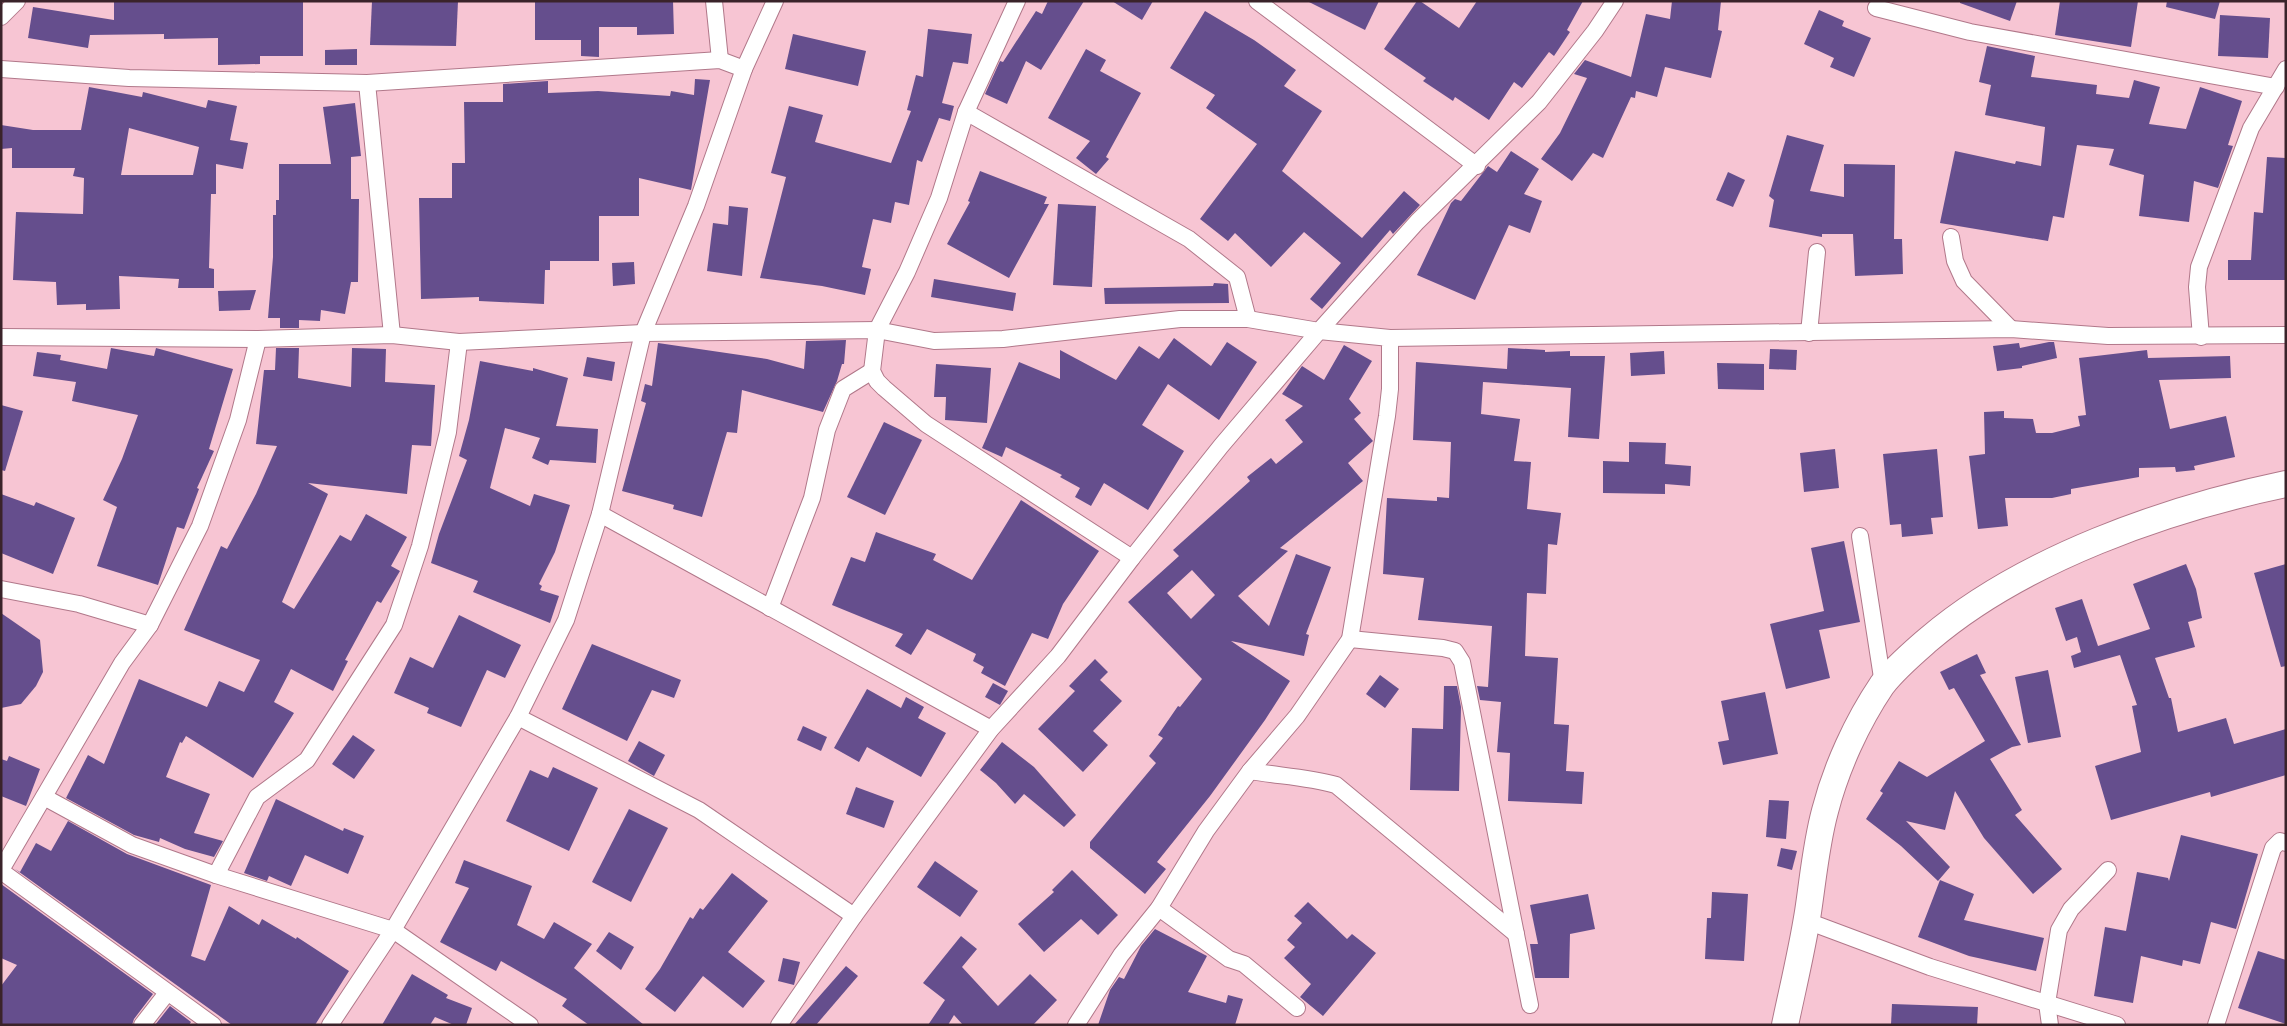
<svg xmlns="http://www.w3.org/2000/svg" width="2287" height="1026" viewBox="0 0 2287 1026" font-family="'Titillium Web',sans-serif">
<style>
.building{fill:#654e8d;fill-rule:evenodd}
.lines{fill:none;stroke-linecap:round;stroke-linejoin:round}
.street-casing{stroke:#b1788a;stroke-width:18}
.primary-casing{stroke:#b1788a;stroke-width:28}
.street{stroke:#fff;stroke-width:16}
.primary{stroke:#fff;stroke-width:26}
</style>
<rect width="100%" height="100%" fill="#f7c5d3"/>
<!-- building -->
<g class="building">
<polygon points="114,1 303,1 303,56 260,56 260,64 218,65 218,38 164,39 164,34 90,35 88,48 28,38 33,7 114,20"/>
<polygon points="372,1 458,1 456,46 370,45"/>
<polygon points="535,1 673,1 674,34 637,35 637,27 599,27 599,57 581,56 581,40 535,40"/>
<polygon points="1048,1 1084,1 1041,70 1026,61 1007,104 985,94 1000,61 1003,62 1036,11 1042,14"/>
<polygon points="1112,1 1153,1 1142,20"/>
<polygon points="1307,1 1379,1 1365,30"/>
<polygon points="1417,1 1420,1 1459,28 1477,1 1583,1 1567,30 1570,32 1554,56 1549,52 1522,88 1514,82 1489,120 1455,97 1453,101 1423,81 1426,78 1384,49"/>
<polygon points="1672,1 1721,1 1718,30 1722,31 1711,78 1665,67 1657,97 1636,91 1635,98 1631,97 1603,158 1593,153 1572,181 1541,159 1560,133 1587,78 1574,74 1585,60 1631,77 1646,14 1670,19"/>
<polygon points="1960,1 2017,1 2010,21 1960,3"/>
<polygon points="2060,1 2138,1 2131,47 2055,35"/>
<polygon points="2167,1 2220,1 2215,19 2166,7"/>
<polygon points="1819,10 1844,21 1842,26 1871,38 1854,77 1830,67 1834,58 1804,44"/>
<polygon points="1205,11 1254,40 1296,70 1284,86 1322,111 1282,171 1362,238 1404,191 1420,205 1393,234 1390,230 1322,309 1310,299 1341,263 1304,232 1271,267 1235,233 1228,241 1200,219 1257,144 1206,108 1215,95 1170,68"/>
<polygon points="2220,15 2270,18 2268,58 2218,56"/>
<polygon points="928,29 972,34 968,64 953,62 942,103 954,106 950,121 939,118 922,162 917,160 909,205 895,202 891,223 873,219 862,267 871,269 865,295 822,286 760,278 786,177 771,173 789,106 823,115 815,142 891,163 911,111 907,110 916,75 923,77"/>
<polygon points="793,34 866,51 858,86 785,69"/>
<polygon points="1987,46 2035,56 2031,77 2097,85 2096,94 2129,98 2134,80 2160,87 2149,124 2186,129 2200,87 2242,101 2228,145 2233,146 2218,188 2194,181 2189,222 2139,216 2144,175 2109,165 2114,149 2077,145 2064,218 2053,216 2048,241 1940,223 1955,151 2015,164 2016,161 2041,166 2045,127 1985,115 1991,85 1979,82"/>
<polygon points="357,49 357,65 325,65 325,50"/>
<polygon points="1086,49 1106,60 1100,71 1141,93 1106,157 1109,159 1096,174 1076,158 1090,141 1048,118"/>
<polygon points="695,79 710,80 691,190 639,178 639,216 599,216 599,261 550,261 550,270 545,270 544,304 479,301 479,297 421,299 419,198 452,198 452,163 465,163 464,102 503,102 503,84 548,81 548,93 598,91 670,96 671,91 694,95"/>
<path d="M89,87l53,10 1,-5 63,16 2,-8 29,6 -7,34 18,3 -5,26 -27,-5v30h-5l-2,74 5,1v19h-36l1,-9 -60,-3 1,33 -34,1v-6l-29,1 -1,-23 -43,-2 3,-68 67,2 1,-36 -11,-2 2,-8h-63v-20l-11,1v-24l32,5h48zM129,128l70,19 -6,28h-72z"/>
<polygon points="355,103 361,156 351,157 351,199 359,199 358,282 351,282 345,314 321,310 320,321 299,320 299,328 280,328 280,318 268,318 273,257 273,215 276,215 276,200 279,200 279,164 331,164 323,107"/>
<polygon points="1787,135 1824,145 1810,191 1844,197 1844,164 1895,165 1894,239 1902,239 1903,274 1855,276 1853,234 1822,234 1822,237 1769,227 1774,200 1769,196"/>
<polygon points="1511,151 1539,169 1524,194 1542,201 1530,233 1509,225 1475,300 1417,275 1451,203 1455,199 1461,201 1488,166 1497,172"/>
<polygon points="2267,157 2286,158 2286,280 2228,280 2228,260 2251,260 2254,212 2263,213"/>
<polygon points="980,171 1047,197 1044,204 1049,204 1009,278 947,244 970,202 968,201"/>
<polygon points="1728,172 1745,180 1733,207 1716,200"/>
<polygon points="1058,204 1096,206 1092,287 1053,285"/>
<polygon points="729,206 748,208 742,276 707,271 713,223 728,225"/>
<polygon points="634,262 635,284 613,286 612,263"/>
<polygon points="934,279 1016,293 1013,311 931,297"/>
<polygon points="1214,283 1228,284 1229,303 1105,304 1104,288 1213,286"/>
<polygon points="256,290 250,310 219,311 218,291"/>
<polygon points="1174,338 1211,366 1227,342 1257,362 1219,420 1168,384 1142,425 1184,451 1148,510 1104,483 1091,506 1075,497 1080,488 1060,477 1062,475 1006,447 1002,457 982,448 1019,362 1060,379 1060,350 1116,380 1139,346 1159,359"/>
<polygon points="846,340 844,364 842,364 837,381 823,412 742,390 737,433 727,432 702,517 673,509 674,505 622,491 646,403 641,401 645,384 652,386 658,343 767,359 804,369 806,341"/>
<polygon points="2049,342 2054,342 2057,358 2022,366 2022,368 1997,371 1993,346 2019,343 2020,348"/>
<path d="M1344,345l28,16 -23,38 12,14 -7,6 19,22 -25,22 15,18 -83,67 8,3 -50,45 31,30 27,-72 35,13 -25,67 3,1 -5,21 -73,-15 59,40 -25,39 -55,76 -53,66 9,7 -21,25 -55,-46v-6l66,-79 -7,-7 14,-18 -5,-3 20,-29 2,1 22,-28 -74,-77 51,-46 -6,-6 77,-69 -3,-4 24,-19 5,6 27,-22 -18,-22 18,-14 -21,-12 20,-28 22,14zM1192,570l23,25 -24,24 -24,-26z"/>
<polygon points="111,348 154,356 156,348 233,369 209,449 214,451 197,488 199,489 184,529 177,527 158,585 97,566 117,507 103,500 122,459 138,415 72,401 76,382 33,376 37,352 61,355 60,360 107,369"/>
<polygon points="276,348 299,348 298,378 351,387 352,348 386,349 385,382 435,385 431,446 412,445 407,494 308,483 328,494 282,602 294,609 340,535 351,541 366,514 407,537 391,566 400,571 381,603 377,601 345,660 348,661 333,691 291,669 274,702 294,713 253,778 186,736 182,743 180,742 166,777 210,794 194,833 223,841 214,857 185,849 160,838 159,842 134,835 66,798 88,755 104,764 139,679 207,707 219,681 244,692 260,660 184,630 221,546 227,549 256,494 277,446 256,444 264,370 275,370"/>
<polygon points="1508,348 1545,350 1545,352 1570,351 1570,356 1605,356 1599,439 1568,437 1571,388 1483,382 1481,414 1520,419 1514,461 1531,462 1527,509 1561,513 1557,545 1548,544 1546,594 1527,593 1525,656 1558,658 1554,724 1569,725 1566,771 1584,772 1582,804 1508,801 1510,753 1497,752 1501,702 1480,700 1477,686 1488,687 1492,626 1418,620 1424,578 1383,574 1387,498 1437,501 1437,497 1449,498 1451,442 1413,440 1416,362 1507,369"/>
<polygon points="1770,349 1797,350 1796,370 1769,369"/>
<polygon points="2147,350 2148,358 2230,356 2231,378 2159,380 2170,429 2226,416 2235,457 2194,466 2195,470 2176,472 2175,467 2139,468 2139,477 2071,489 2071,494 2052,498 2005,498 2008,526 1978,529 1969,456 1985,454 1984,412 2004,411 2004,418 2033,419 2036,433 2052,433 2080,426 2078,416 2086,415 2079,358"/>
<polygon points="1664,351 1665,374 1631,376 1630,353"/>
<polygon points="587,357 615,362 612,381 583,376"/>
<polygon points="480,361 533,371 533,368 568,378 556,426 598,429 596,463 550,460 548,465 532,458 540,438 505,428 490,488 530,506 534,494 570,505 555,552 539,584 542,586 540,590 559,596 550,623 473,592 478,581 431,563 439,534 467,460 459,456 469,420"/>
<polygon points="1717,363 1764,364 1764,390 1718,389"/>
<polygon points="936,364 991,368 987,423 945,420 946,397 934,397"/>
<polygon points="1,405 23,411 5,471 1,470"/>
<polygon points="884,422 922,440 885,515 847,497"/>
<polygon points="1629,442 1666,443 1665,464 1691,466 1690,486 1665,484 1665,494 1603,493 1603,461 1629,462"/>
<polygon points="1835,449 1839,488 1804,492 1800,453"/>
<polygon points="1937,449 1943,517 1931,518 1933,534 1902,537 1901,524 1890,525 1883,454"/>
<polygon points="1,494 34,506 36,502 75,518 53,574 1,553"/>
<polygon points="1021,500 1099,551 1063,604 1048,639 1032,633 1005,686 981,673 984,667 973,661 976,654 927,629 911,655 895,646 903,634 832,605 851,557 865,562 876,532 936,554 933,560 972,580"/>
<polygon points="1844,541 1860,622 1819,630 1830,678 1786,689 1770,624 1824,611 1811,548"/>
<polygon points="2186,564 2196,589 2202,618 2188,622 2195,647 2155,658 2169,698 2171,698 2178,732 2226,718 2234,744 2286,729 2286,775 2211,797 2210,792 2111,820 2095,766 2141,752 2132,706 2137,705 2120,655 2074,668 2071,656 2081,652 2077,637 2066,641 2055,608 2082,599 2098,646 2150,629 2133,584"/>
<polygon points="2286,564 2286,666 2281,667 2254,573"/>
<polygon points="1,613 40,640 43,672 36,686 21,704 1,708"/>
<polygon points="459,615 521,645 505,678 487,670 461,727 427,713 429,708 394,693 410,657 433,668"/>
<polygon points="592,644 681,680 674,698 652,690 627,741 562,709"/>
<polygon points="1977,654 1986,673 1980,675 2021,745 2012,747 1990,759 2022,810 2015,815 2062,869 2033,894 1984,838 1955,791 1945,830 1906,821 1950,867 1938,881 1901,846 1866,819 1883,793 1880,791 1899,761 1927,777 1985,741 1954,688 1949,690 1940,672"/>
<polygon points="1095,659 1108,672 1100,680 1122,701 1093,731 1108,745 1083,772 1038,729 1075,691 1069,686"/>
<polygon points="2048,670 2061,737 2028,743 2015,677"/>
<polygon points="1380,675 1399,689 1385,708 1366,694"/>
<polygon points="993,683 1008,691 1000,705 985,697"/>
<polygon points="1444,686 1457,686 1461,707 1459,791 1410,790 1412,728 1443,729"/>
<polygon points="867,689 901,708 906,697 924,707 918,718 946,733 921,777 867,747 859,762 834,748"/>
<polygon points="1765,692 1778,754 1723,765 1718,742 1729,740 1721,701"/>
<polygon points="803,726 827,737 821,751 797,740"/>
<polygon points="353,735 375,750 354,779 332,764"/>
<polygon points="639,741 665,755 654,776 628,761"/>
<polygon points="1002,742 1034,767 1076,815 1064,827 1024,794 1015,804 996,783 980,770"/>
<polygon points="9,756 40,769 26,806 1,796 1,759 7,761"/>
<polygon points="553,767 598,788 569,851 506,821 530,770 548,778"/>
<polygon points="856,787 894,801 884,828 846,814"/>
<polygon points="276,799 343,831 344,828 364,836 348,874 305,855 291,886 269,876 267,881 244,873"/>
<polygon points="1769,800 1789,801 1786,839 1766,837"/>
<polygon points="629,809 668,828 631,902 592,882"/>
<polygon points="68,821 127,854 211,885 191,956 205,961 229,906 259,925 262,919 296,939 297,937 349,971 315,1025 232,1025 15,869 20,872 36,843 51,851"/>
<polygon points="2181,835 2258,854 2236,929 2211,922 2200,964 2183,960 2182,966 2141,956 2133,1003 2094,996 2105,927 2126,931 2137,872 2168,878 2169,881"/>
<polygon points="1781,848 1797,851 1792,870 1777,866"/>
<polygon points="464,860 532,886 517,925 544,939 554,922 592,944 574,968 644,1025 589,1025 562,1006 567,999 501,961 496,971 440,942 469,888 455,883"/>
<polygon points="935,861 978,891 960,917 917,887"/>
<polygon points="1072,870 1118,915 1098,935 1081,919 1044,952 1018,924 1054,892 1052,890"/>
<polygon points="732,873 768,901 728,952 765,981 743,1008 703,976 675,1012 645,989 660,969 690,917 693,919 700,908 703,910"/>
<polygon points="1940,880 1974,894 1964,920 2044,938 2036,971 1969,956 1918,937"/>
<polygon points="1,884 153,994 134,1019 132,1025 1,1025 1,986 17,965 1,958"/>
<polygon points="1712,892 1748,894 1744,961 1705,959 1707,918 1711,918"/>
<polygon points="1588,894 1595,929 1570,934 1569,978 1535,978 1530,944 1538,944 1530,905"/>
<polygon points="1308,902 1347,939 1352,934 1376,953 1323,1016 1300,997 1311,984 1284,958 1295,947 1287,940 1302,923 1294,916"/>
<polygon points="1155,929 1207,956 1188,992 1226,1003 1228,995 1243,999 1235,1025 1098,1025 1110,990 1119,977 1124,979 1141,946"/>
<polygon points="609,932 634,947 621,970 596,951"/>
<polygon points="961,936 977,949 962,967 998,1006 1030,974 1057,1000 1033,1025 963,1025 954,1015 948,1025 928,1025 945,1000 923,983"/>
<polygon points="2258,951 2286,960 2286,1024 2238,1008"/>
<polygon points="783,958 800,962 794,985 778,981"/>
<polygon points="846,966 858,976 816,1025 794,1025"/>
<polygon points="412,974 448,995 446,998 472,1008 466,1025 454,1025 435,1017 430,1025 382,1025"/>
<polygon points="1892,1004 1978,1007 1977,1025 1891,1025"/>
<polygon points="170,1006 191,1022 189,1025 155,1025"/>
</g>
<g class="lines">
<defs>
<g id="street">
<polyline points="714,1 720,60"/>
<polyline points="1017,1 966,112 939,198 907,272 877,330 872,371 877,381 884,388 926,424 1132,558"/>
<polyline points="1257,1 1477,166"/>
<polyline points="1876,8 1970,32 2276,87"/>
<polyline points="1,17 17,1"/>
<polyline points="1,69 129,78 367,83 720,60 744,69"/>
<polyline points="367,83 392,335"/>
<polyline points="966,112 1189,239 1237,277 1248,319"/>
<polyline points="1951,237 1955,261 1964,281 2011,329"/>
<polyline points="1809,333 1817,252"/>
<polyline points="1,337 258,339 392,335 459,342 643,333 877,330 934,341 1003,339 1180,319 1248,319 1319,331 1390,338 1390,389 1387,416 1350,639 1297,716 1250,771 1206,831 1159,908 1121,955 1076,1025"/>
<polyline points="2201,337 2197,287 2199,267 2251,128 2286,69"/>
<polyline points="1390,338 2011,329 2108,336 2286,335"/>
<polyline points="600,514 991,729"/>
<polyline points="1860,536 1883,684"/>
<polyline points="1,589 79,604 150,625"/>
<polyline points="770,608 812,498 827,430 843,389 872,371"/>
<polyline points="1350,639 1443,648 1455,651 1462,662 1530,1005"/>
<polyline points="518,717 699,810 854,916"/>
<path d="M1250,771c29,5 58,6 86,14l180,149"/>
<polyline points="44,797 132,845 216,875 393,930 530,1025"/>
<polyline points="1,870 122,663 150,625 200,526 238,420 258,339"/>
<polyline points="1,871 213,1025"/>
<polyline points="216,875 257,797 307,760 394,625 420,546 448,432 459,342"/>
<polyline points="1159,908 1229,959 1244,964 1297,1008"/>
<polyline points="1807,921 1930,967 2117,1025"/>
<polyline points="142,1025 167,993"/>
<polyline points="330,1025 393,930 518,717 566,620 600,514 643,333 696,206 744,69 775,1"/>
<polyline points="779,1025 854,916 991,729 1058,656 1132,558 1221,446 1319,331 1417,222 1539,102 1595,31 1615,1"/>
<polyline points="2050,1025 2047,1003 2059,930 2071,909 2108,870"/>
<polyline points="2216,1025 2273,848 2280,841 2286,843"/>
</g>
<path id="primary" d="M1785,1025c8,-38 17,-75 23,-113 5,-33 8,-68 17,-101 11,-43 32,-89 57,-126 13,-17 31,-32 47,-46 94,-80 237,-130 357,-155"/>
</defs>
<!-- street casing -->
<use href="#street" class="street-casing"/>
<!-- primary casing -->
<use href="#primary" class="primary-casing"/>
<!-- street -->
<use href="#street" class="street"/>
<!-- primary -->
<use href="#primary" class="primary"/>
</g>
<!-- border -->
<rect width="2287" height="1026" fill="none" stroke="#3a232a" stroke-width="5"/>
</svg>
